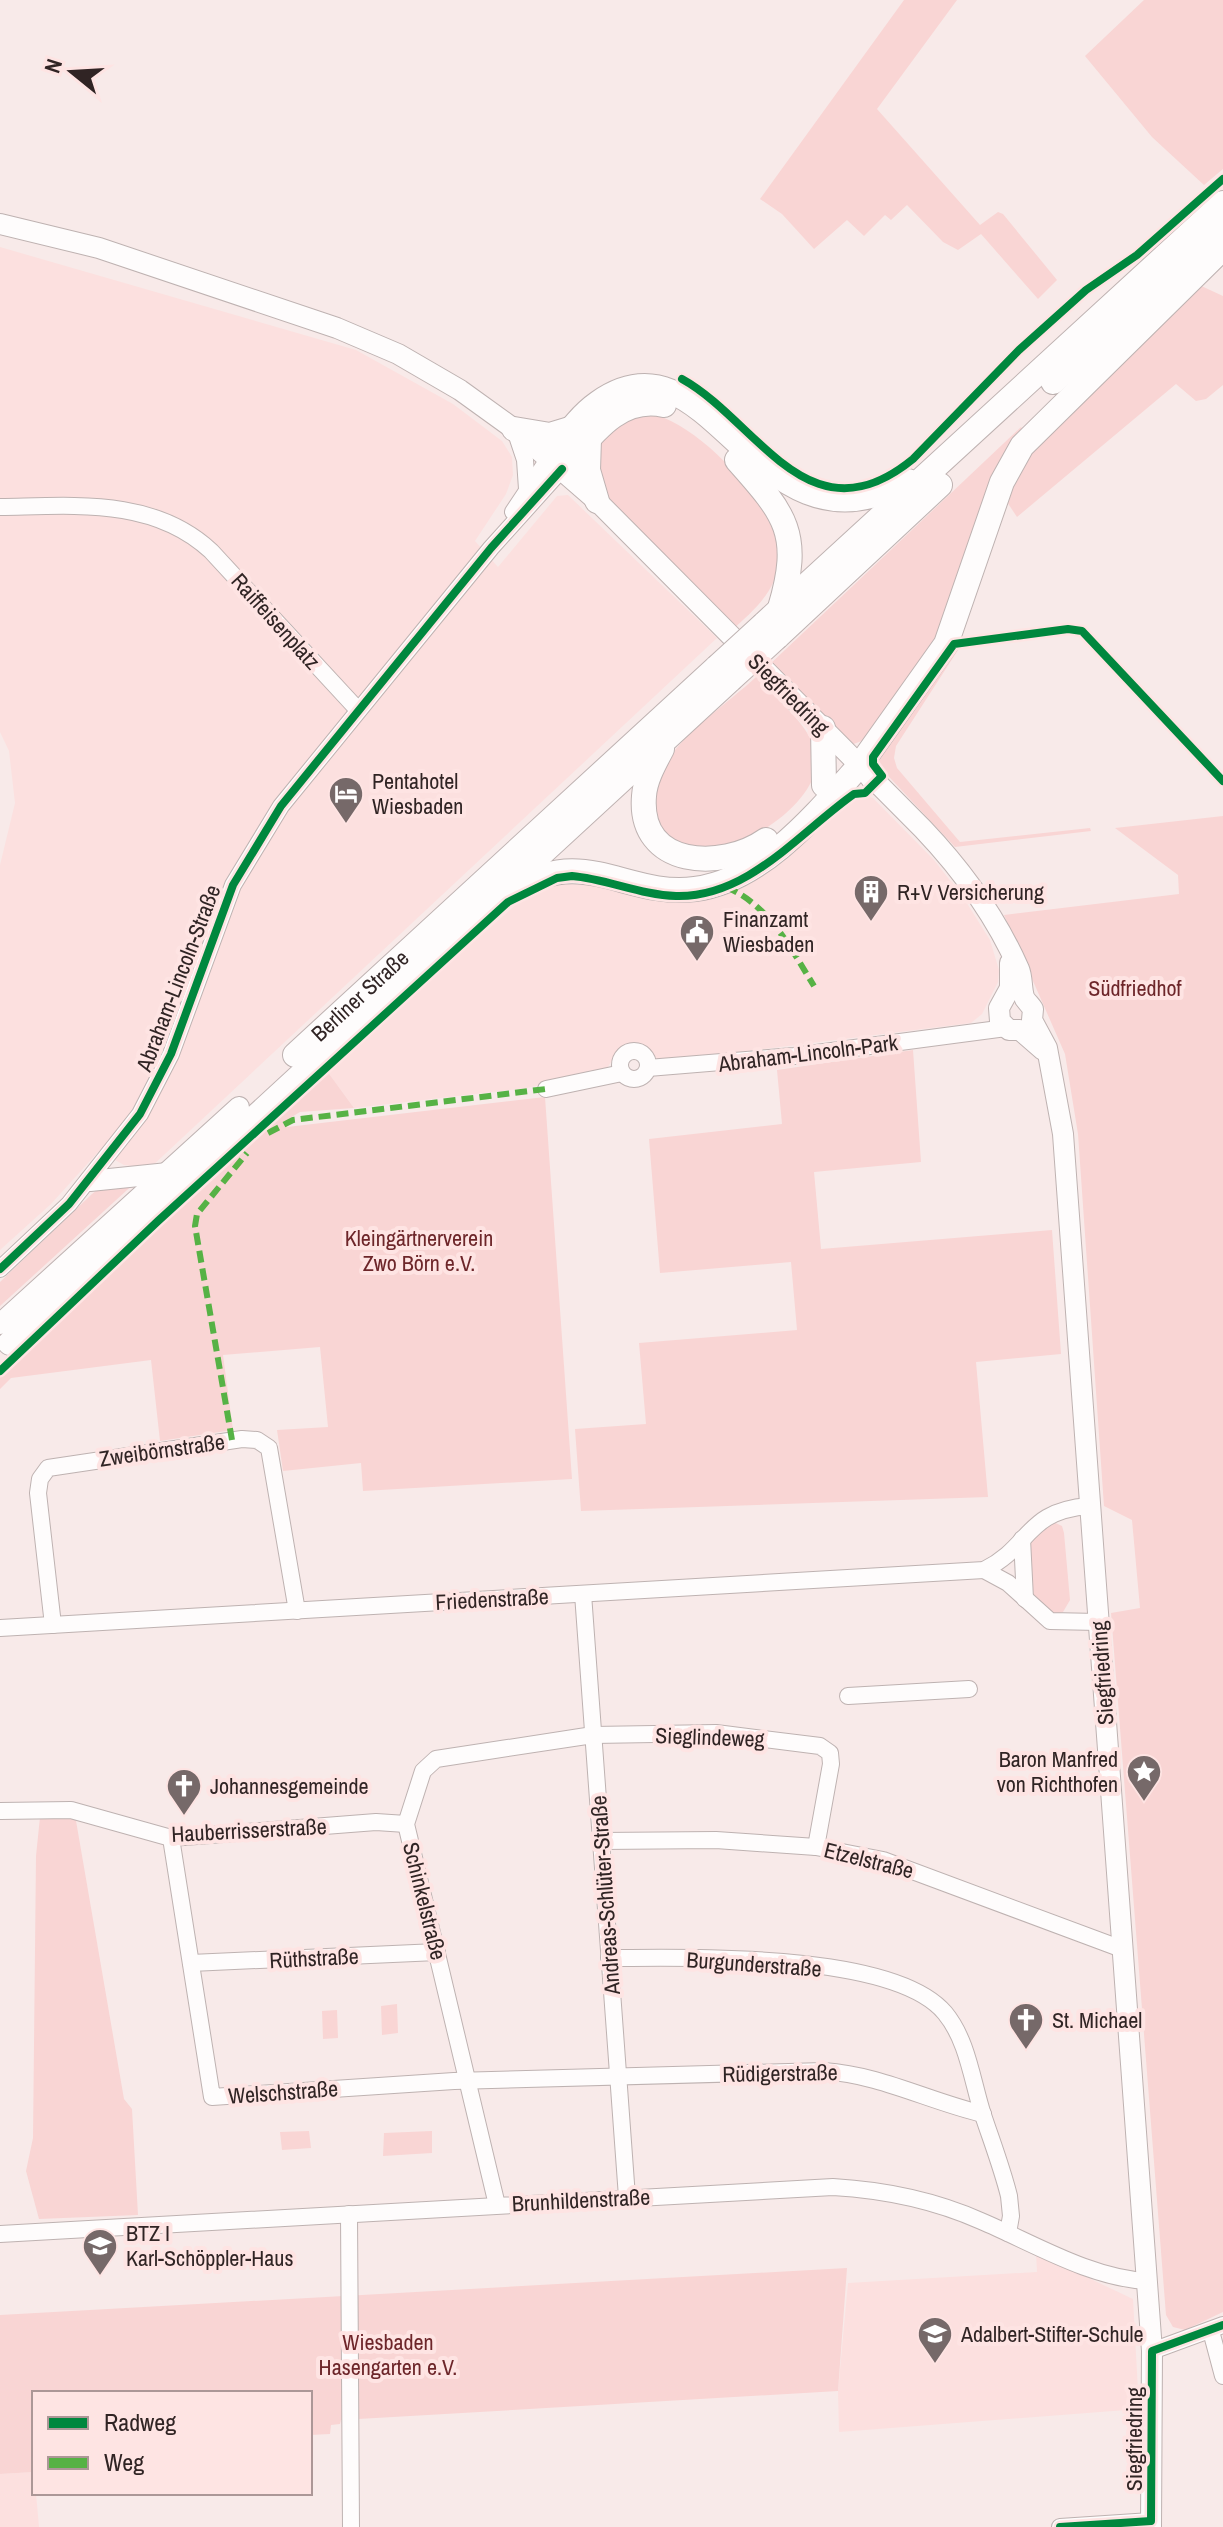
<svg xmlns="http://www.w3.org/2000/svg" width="1223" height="2527" viewBox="0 0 1223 2527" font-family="'Archivo Narrow',sans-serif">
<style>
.built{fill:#fce0df}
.green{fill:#f9d5d4}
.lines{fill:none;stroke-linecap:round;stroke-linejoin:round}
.minor-casing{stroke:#beb2b1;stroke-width:18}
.major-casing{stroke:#beb2b1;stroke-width:22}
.highway-casing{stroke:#beb2b1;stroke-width:26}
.minor{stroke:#fefcfc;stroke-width:16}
.major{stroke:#fefcfc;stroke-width:20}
.highway{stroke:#fefcfc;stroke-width:24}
.highway-bridge-casing{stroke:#beb2b1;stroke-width:26;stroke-linecap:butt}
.highway-bridge{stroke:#fefcfc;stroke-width:24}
.quiet{stroke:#56b245;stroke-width:6;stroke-dasharray:12 6;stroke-linecap:butt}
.cycleway-casing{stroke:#fee4e3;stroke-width:13}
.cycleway{stroke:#00873e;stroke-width:8}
.labels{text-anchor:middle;stroke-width:8;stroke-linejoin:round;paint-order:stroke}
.street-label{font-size:22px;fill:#302424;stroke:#fee4e3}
.poi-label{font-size:22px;fill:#302424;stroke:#fee4e3;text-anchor:start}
.park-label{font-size:22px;fill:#6d262a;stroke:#fee4e3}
</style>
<rect width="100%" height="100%" fill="#f8eae9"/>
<!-- built -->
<g class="built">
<polygon points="0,247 356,350 453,404 502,441 512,457 513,475 506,494 475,541 498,567 557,496 568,495 717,638 150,1168 124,1165 99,1151 51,1204 0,1250 0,865 15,803 9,751 0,732"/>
<polygon points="861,794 873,798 934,860 963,897 990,940 999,970 998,982 982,1014 971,1023 668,1061 659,1060 645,1048 631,1044 620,1049 605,1071 527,1088 354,1108 327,1071 521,900 543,887 579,881 668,900 721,897 749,884 776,864"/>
<polygon points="1036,2253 1133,2299 1139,2409 839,2432 838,2391 848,2283 1037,2272"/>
<polygon points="34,2472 39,2527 0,2527 0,2474"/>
</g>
<!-- green -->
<g class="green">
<polygon points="904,0 957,0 877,109 980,225 998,212 1003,214 1057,280 1038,299 981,234 958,250 943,242 907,205 891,220 885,215 864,236 847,220 814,249 782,214 760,199"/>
<polygon points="1144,0 1223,0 1223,169 1204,185 1152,137 1085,56"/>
<polygon points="1197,284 1223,296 1223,385 1206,399 1196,401 1176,384 1017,517 1001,493 1009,476"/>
<path d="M651,414c47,8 131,96 128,146 -2,31 -26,51 -47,70l-125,-131 -8,-16 -2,-36 22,-27z"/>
<polygon points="1021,427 1025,433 940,641 864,740 851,745 768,666"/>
<polygon points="958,650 896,746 894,758 897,768 960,842 1090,828 1091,831 955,847 876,763 952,652"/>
<path d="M756,677c19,21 54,48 60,76 13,59 -137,144 -158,65 -5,-16 -4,-31 3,-47 19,-37 65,-66 95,-94z"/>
<polygon points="1223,816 1223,2312 1185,2330 1173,2327 1166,2315 1111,1613 1140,1608 1132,1520 1104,1506 1078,1134 1065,1054 1004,915 1179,894 1178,875 1115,828"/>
<polygon points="913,1050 921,1162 814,1172 821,1249 1052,1230 1061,1354 976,1362 988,1497 581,1511 575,1429 646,1424 639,1343 797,1330 791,1262 660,1273 649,1139 782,1124 777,1070"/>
<polygon points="327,1071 354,1108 300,1112 290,1118 287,1127 545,1097 572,1479 363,1491 361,1463 283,1471 277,1430 328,1427 320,1347 223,1355 233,1430 160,1441 151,1360 11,1378 0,1389 0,1375 23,1351"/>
<polygon points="138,1180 0,1306 0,1282 92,1194 100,1188"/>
<polygon points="1051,1521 1062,1526 1064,1533 1070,1600 1063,1612 1051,1615 1034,1599 1029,1555 1031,1535"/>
<polygon points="75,1815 124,2099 132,2109 138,2215 39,2219 26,2171 33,2138 36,1856 40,1817"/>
<polygon points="397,2004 398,2033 382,2035 381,2006"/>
<polygon points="337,2010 338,2038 323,2039 322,2011"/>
<polygon points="309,2131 311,2148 282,2150 280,2132"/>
<polygon points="432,2131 432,2153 383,2156 384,2133"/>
<polygon points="847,2268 838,2391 341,2420 340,2424 331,2425 330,2434 310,2435 310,2393 34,2393 34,2472 0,2474 0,2315"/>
</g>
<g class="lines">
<defs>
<g id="minor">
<polyline points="515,430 525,460 527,489"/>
<path d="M0,507c73,-1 153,-10 211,44l147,159"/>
<polyline points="513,512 549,458"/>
<circle cx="634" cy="1065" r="14"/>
<polyline points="648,1068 794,1056 1006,1028"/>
<polyline points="546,1089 622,1073"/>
<polyline points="0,1269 69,1204 140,1114 171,1054 233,885 281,806 491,548 562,469"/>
<polyline points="1022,1539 1025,1599"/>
<polyline points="984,1570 1008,1583 1050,1621 1098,1622"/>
<polyline points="583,1594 627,2197"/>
<polyline points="53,1625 38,1493 40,1479 48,1468 242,1439 257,1440 269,1448 297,1611"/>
<path d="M0,1628l984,-58c48,-24 41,-59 105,-64"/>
<polyline points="848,1696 969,1689"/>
<polyline points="0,1811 71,1810 171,1838 376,1822 406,1824"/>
<path d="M171,1838l41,259 242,-16 370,-10c57,4 104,30 159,43"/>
<polyline points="601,1841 716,1840 816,1847 883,1860 1122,1949"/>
<path d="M609,1958c77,0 284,-7 336,55 23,28 27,68 38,102 9,27 19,53 26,81l2,20 -3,17"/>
<polyline points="191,1963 437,1952"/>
<polyline points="497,2205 406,1824 423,1771 436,1759 593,1735 716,1733 820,1746 830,1753 831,1764 816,1847"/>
<polyline points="349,2214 351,2527"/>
<path d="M0,2234l833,-47c51,3 101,13 148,34 52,22 109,57 166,60"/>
<polyline points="1211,2331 1223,2376"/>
<polyline points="1152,2351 1223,2325"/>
<polyline points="1060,2527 1151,2521"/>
</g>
<g id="major">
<path d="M0,224l99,24 238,80 61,26 62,36 54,39 83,72 326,328c39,41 73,88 96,140 4,9 2,23 6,30 3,4 6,7 8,10l-1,11 15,28 16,86 89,1217 -1,176"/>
<polyline points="1010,963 1010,988 999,1008 1000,1021 1009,1030 1020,1030 1043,1050"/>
<polyline points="90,1181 168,1173"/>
<polyline points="0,1324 239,1107"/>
</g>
<g id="highway">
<polyline points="1053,382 1223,228"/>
<polyline points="514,429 550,435 573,428"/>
<polyline points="589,439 588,470 597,501"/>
<path d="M549,458c15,-19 29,-41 49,-55 115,-82 157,164 310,78"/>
<path d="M737,460c49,55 65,74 43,148"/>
<path d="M562,469c28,-31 55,-74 102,-64"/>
<polyline points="764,624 1223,203"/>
<polyline points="777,637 940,485"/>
<polyline points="823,728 824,785"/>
<path d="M662,749c-8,15 -17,31 -18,47 -6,72 78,75 122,44"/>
<polyline points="873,778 864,766 865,758 946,644 1002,482 1022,446 1223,248"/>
<path d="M516,889c68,-44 112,9 179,0 67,-8 123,-77 165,-124"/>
<path id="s1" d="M295,1055l422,-388"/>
<polyline points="10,1343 730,680"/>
</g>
</defs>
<!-- minor casing -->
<use href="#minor" class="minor-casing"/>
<!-- major casing -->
<use href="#major" class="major-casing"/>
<!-- highway casing -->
<use href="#highway" class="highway-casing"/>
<!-- minor -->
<use href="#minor" class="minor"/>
<!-- major -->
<use href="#major" class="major"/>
<!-- highway -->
<use href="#highway" class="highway"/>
<defs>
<g id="highway-bridge">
<polyline points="717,667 764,624"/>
<polyline points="730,680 777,637"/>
</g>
</defs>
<!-- highway-bridge casing -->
<use href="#highway-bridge" class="highway-bridge-casing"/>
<!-- highway-bridge -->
<use href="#highway-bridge" class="highway-bridge"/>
<!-- quiet -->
<g class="quiet">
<path d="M726,887c43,18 64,60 88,99"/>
<polyline points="268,1133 293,1120 546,1089"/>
<polyline points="232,1440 195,1226 197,1214 247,1153"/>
</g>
<defs>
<g id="cycleway">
<path d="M682,379c76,42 127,165 231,80l106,-109 67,-60 51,-35 86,-76"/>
<polyline points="0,1269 69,1204 140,1114 171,1054 233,885 281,806 491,548 562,469"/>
<path d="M0,1371l158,-150 350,-319 49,-24 15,-2c35,3 69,19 104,20 72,2 124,-64 178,-102l11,-1 17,-17 -9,-12v-7l81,-113 114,-15 14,2 141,150"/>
<polyline points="1060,2527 1151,2521 1152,2351 1223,2325"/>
</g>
</defs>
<!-- cycleway casing -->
<use href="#cycleway" class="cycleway-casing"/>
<!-- cycleway -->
<use href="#cycleway" class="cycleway"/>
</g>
<!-- icons -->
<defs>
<symbol id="hotel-pin" viewBox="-11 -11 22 30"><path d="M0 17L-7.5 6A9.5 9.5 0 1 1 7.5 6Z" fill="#766969" stroke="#fee4e3"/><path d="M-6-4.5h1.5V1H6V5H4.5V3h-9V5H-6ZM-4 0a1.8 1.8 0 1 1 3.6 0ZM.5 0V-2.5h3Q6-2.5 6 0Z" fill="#fff"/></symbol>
<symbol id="building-pin" viewBox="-11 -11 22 30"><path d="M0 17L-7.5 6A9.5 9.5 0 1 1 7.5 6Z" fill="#766969" stroke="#fee4e3"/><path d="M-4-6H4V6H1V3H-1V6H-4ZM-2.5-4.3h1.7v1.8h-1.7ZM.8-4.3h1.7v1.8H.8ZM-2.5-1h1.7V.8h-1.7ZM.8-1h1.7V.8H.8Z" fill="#fff"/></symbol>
<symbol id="civic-pin" viewBox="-11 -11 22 30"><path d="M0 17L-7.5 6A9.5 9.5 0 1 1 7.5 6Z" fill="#766969" stroke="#fee4e3"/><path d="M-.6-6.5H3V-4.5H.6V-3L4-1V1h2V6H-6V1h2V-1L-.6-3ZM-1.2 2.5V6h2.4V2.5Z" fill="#fff"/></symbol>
<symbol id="sight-pin" viewBox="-11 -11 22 30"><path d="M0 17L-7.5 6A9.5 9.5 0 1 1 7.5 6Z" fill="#766969" stroke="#fee4e3"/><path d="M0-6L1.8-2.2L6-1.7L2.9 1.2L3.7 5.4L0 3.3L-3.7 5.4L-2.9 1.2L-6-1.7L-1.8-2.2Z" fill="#fff"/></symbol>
<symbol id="church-pin" viewBox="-11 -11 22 30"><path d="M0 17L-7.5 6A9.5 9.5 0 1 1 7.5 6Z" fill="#766969" stroke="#fee4e3"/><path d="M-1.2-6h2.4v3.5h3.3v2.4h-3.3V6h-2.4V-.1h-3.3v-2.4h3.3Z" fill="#fff"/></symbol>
<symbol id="school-pin" viewBox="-11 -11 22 30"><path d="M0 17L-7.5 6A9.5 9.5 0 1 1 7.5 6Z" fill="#766969" stroke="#fee4e3"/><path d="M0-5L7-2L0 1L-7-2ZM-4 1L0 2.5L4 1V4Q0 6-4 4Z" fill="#fff"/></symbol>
</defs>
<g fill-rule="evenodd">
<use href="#hotel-pin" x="326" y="774" width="40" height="54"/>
<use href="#building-pin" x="851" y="872" width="40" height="54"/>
<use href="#civic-pin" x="677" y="912" width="40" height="54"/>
<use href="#sight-pin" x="1124" y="1752" width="40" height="54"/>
<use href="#church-pin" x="164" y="1766" width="40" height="54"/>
<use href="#church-pin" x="1006" y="2000" width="40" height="54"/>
<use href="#school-pin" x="80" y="2226" width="40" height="54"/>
<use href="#school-pin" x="915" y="2314" width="40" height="54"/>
</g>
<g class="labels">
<!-- street labels -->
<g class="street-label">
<text transform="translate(276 621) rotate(48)" y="8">Raiffeisenplatz</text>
<text transform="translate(789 694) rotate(45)" y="8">Siegfriedring</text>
<text transform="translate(178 978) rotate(-69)" y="8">Abraham-Lincoln-Straße</text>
<text dy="8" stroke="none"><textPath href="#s1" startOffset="88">Berliner Straße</textPath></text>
<text transform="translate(808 1053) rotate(-7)" y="8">Abraham-Lincoln-Park</text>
<text transform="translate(162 1450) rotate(-8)" y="8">Zweibörnstraße</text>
<text transform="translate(492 1599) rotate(-3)" y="8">Friedenstraße</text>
<text transform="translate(1102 1673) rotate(-94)" y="8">Siegfriedring</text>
<text transform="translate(710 1737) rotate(2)" y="8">Sieglindeweg</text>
<text transform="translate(249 1830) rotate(-3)" y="8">Hauberrisserstraße</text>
<text transform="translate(869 1860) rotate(14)" y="8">Etzelstraße</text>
<text transform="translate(605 1895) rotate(-94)" y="8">Andreas-Schlüter-Straße</text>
<text transform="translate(425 1901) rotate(76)" y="8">Schinkelstraße</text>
<text transform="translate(314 1958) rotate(-3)" y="8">Rüthstraße</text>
<text transform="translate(754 1964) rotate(4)" y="8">Burgunderstraße</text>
<text transform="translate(780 2073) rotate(-1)" y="8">Rüdigerstraße</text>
<text transform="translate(283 2092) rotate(-4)" y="8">Welschstraße</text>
<text transform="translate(581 2200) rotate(-3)" y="8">Brunhildenstraße</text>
<text transform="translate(1134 2439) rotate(-90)" y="8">Siegfriedring</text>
</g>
<!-- poi labels -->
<g class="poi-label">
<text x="372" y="789">Pentahotel<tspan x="372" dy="25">Wiesbaden</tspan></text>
<text x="897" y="900">R+V Versicherung</text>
<text x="723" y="927">Finanzamt<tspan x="723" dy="25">Wiesbaden</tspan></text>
<text x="1118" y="1767" text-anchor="end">Baron Manfred<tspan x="1118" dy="25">von Richthofen</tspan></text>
<text x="210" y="1794">Johannesgemeinde</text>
<text x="1052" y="2028">St. Michael</text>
<text x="126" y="2241">BTZ I<tspan x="126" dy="25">Karl-Schöppler-Haus</tspan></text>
<text x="961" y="2342">Adalbert-Stifter-Schule</text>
</g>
<!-- park labels -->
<g class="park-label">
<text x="1135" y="996">Südfriedhof</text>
<text x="419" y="1246">Kleingärtnerverein<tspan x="419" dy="25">Zwo Börn e.V.</tspan></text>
<text x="388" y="2350">Wiesbaden<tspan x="388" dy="25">Hasengarten e.V.</tspan></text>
</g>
</g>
<!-- legend -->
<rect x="32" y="2391" width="280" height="104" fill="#fee4e3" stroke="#ac9797" stroke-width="2"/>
<rect x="48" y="2417" width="40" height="12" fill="#00873e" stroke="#ac9797" stroke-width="2"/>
<text x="104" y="2431" font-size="24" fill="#302424">Radweg</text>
<rect x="48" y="2457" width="40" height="12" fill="#56b245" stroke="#ac9797" stroke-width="2"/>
<text x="104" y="2471" font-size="24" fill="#302424">Weg</text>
<!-- north arrow -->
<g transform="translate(72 72) rotate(288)" stroke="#fee4e3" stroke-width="6" paint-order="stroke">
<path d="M0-6L14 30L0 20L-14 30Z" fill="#302424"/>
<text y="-12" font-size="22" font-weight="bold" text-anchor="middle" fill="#302424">N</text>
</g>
</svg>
